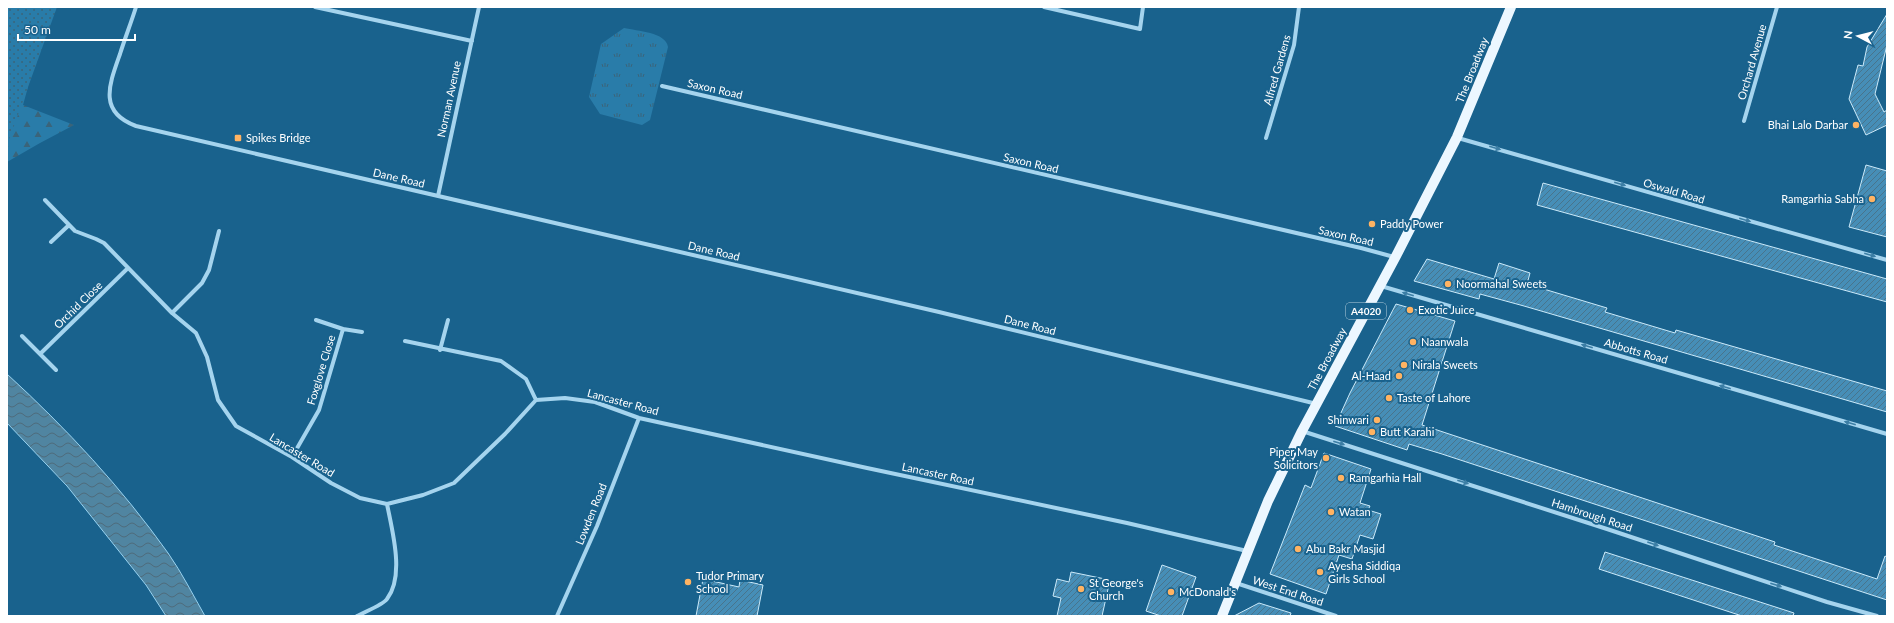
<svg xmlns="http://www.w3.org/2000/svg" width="1894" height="623" font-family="Lato,sans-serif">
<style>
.grass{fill:url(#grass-tufts)}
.forest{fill:url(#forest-firs)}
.park{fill:url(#park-dots)}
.water{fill:url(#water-waves);stroke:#97d2f0}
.building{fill:url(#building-hatch);stroke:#cbeafa}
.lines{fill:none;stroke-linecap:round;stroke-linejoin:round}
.minor{stroke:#a5d4ee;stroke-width:4}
.primary{stroke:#ecf7ff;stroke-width:10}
.oneway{fill:#3c7ea5}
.poi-dot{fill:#ffb362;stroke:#19628d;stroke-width:1.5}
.labels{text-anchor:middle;stroke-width:4;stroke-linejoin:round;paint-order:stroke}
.shield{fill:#19628d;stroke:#bad0dd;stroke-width:1}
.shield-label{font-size:10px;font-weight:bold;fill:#fff}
.street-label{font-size:11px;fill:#fff;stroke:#19628d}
.poi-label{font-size:11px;fill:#fff;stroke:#19628d;text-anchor:start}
</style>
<defs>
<pattern id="grass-tufts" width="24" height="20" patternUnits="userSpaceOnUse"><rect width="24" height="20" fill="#297ca9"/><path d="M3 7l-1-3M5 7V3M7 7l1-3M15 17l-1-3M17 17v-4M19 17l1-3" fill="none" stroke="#3a647a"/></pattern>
<pattern id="forest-firs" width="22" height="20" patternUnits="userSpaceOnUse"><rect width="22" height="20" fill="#297ca9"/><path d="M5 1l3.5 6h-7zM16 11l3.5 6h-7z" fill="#3a647a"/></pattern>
<pattern id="park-dots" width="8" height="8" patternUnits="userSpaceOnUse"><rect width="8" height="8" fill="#297ca9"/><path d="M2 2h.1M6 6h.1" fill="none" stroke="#3a647a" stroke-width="1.8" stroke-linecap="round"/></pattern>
<pattern id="water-waves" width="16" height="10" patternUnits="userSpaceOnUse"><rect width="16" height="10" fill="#5085a1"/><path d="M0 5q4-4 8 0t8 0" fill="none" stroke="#4e6b7b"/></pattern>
<pattern id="building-hatch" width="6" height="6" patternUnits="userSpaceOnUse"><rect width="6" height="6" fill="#468eb7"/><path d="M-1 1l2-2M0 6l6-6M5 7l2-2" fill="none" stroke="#48748c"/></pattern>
</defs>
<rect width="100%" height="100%" fill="#19628d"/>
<path class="grass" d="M 624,28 C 637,31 666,32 668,47 L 650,120 L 642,125 L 600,114 L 589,97 L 601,44 Z"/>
<path class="forest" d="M 46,22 L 23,105 L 74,125 L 40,143 L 7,162 L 7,89 Z"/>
<path class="park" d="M 7,7 L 57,7 L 7,145 Z"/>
<path class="water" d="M 7,374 C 67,429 121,487 168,553 C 182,573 193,595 205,616 L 166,616 L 146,585 L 67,486 L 7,423 Z"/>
<path class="building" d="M 1887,14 L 1887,45 L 1875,94 L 1884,112 L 1887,110 L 1887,125 L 1866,135 L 1849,99 L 1858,65 L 1863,66 L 1867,47 Z
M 1866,165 L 1887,171 L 1887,237 L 1849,227 Z
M 1543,183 L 1887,279 L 1887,302 L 1537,205 Z
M 1427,259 L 1494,279 L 1499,263 L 1530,273 L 1527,284 L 1607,308 L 1605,312 L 1675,333 L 1676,330 L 1887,391 L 1887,412 L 1524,306 L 1480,294 L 1479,299 L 1414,281 Z
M 1396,304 L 1455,321 L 1422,425 L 1775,542 L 1774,545 L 1877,579 L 1885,556 L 1887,557 L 1887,600 L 1442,454 L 1409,444 L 1407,450 L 1335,426 L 1350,393 Z
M 1324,453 L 1371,469 L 1360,503 L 1370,506 L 1368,510 L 1381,514 L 1373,539 L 1360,535 L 1352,559 L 1339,555 L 1326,594 L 1270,574 L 1305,485 L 1311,488 Z
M 1605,552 L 1794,613 L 1793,616 L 1742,616 L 1599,569 Z
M 1162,565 L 1196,577 L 1182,616 L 1161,616 L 1146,611 Z
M 1071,572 L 1110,580 L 1102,616 L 1057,616 L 1061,598 L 1053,596 L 1057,579 L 1069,582 Z
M 703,579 L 739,587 L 740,580 L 763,585 L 757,616 L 696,616 Z
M 1259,603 L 1291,613 L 1290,616 L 1234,616 Z"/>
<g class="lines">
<path class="minor" d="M 136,7 C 131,23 125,38 120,54 C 109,85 98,112 136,126 L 939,312 L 1317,404
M 315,7 L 472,41
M 1044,7 L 1140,29 L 1143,7
M 662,86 L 1361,248 L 1394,257
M 1744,121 L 1777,7
M 1266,138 L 1294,45 L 1299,7
M 1458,138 L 1887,260
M 438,196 L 479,7
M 45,200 L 75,231 L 96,239 L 104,243 L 172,313 L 196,333 L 207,357 L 218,400 L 236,426 L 292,457 L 331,483 L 360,498 L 387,504 L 423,495 L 454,483 L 505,434 L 536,400 L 565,398 L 595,402 L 639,418 L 867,468 L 1127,523 L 1247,551
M 51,242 L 69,225
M 1381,286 L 1887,434
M 172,313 L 202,283 L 209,270 L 219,231
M 343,329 L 362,332
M 22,336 L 56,370
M 405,341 L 501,361 L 526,379 L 536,400
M 440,350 L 448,320
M 40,354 L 128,268
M 1302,431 L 1607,529 L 1827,602 L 1877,616
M 292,457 L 319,410 L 343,329 L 316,320
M 1236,583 L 1336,616
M 357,616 C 364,612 383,605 387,599 C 405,576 392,530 387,504
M 557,616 L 597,526 L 639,418"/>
<path class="primary" d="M 1222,616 L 1268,501 L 1302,431 L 1395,258 L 1457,137 L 1511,7"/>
</g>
<defs><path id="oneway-solid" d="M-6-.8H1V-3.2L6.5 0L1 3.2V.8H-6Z"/></defs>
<g class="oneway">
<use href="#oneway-solid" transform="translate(1495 148) rotate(16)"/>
<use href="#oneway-solid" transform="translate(1620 184) rotate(16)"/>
<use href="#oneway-solid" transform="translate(1745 220) rotate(16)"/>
<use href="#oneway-solid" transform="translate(1870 255) rotate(16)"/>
<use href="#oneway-solid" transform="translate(1408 294) rotate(-164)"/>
<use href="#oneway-solid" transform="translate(1587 346) rotate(-164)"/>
<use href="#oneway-solid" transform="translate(1725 387) rotate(-164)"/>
<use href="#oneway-solid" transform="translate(1850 423) rotate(-164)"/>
<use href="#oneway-solid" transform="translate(1339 443) rotate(18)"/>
<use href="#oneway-solid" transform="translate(1463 482) rotate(18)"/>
<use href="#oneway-solid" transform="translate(1653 544) rotate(19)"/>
<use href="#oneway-solid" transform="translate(1776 585) rotate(18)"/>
</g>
<g class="poi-dot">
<circle cx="1856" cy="125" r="4"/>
<rect x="234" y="134" width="8" height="8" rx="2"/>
<circle cx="1872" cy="199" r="4"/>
<circle cx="1372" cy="224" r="4"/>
<circle cx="1448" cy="284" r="4"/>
<circle cx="1410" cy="310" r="4"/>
<circle cx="1413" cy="342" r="4"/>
<circle cx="1404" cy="365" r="4"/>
<circle cx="1399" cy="376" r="4"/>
<circle cx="1389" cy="398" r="4"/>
<circle cx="1377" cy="420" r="4"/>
<circle cx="1372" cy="432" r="4"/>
<circle cx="1326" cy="458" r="4"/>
<circle cx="1341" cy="478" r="4"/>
<circle cx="1331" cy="512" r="4"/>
<circle cx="1298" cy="549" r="4"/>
<circle cx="1320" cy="572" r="4"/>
<circle cx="688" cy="582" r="4"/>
<circle cx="1081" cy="589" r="4"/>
<circle cx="1171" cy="592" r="4"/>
</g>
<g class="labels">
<rect class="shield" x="1346" y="303" width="40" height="16" rx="3"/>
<g class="shield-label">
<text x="1366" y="315">A4020</text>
</g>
<g class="street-label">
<text transform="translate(1752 62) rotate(-74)" y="4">Orchard Avenue</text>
<text transform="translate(1277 70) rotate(-74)" y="4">Alfred Gardens</text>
<text transform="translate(1472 70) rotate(-68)" y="4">The Broadway</text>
<text transform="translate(715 89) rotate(13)" y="4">Saxon Road</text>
<text transform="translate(449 99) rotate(-78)" y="4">Norman Avenue</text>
<text transform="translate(1031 163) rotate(13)" y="4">Saxon Road</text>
<text transform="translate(399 178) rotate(13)" y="4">Dane Road</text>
<text transform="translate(1674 191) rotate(16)" y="4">Oswald Road</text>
<text transform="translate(1346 236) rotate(13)" y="4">Saxon Road</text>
<text transform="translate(714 251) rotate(13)" y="4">Dane Road</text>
<text transform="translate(78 305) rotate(-44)" y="4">Orchid Close</text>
<text transform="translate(1030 325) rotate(14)" y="4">Dane Road</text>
<text transform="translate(1636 351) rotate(16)" y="4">Abbotts Road</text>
<text transform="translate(1327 359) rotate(-62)" y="4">The Broadway</text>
<text transform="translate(321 370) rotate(-73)" y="4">Foxglove Close</text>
<text transform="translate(623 402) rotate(15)" y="4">Lancaster Road</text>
<text transform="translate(302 455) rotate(31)" y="4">Lancaster Road</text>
<text transform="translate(938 474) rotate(12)" y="4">Lancaster Road</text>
<text transform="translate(591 514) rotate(-68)" y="4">Lowden Road</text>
<text transform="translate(1592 515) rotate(18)" y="4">Hambrough Road</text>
<text transform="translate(1288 591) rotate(18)" y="4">West End Road</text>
</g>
<g class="poi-label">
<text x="1848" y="129" text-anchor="end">Bhai Lalo Darbar</text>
<text x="246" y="142">Spikes Bridge</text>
<text x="1864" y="203" text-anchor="end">Ramgarhia Sabha</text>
<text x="1380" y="228">Paddy Power</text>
<text x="1456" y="288">Noormahal Sweets</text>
<text x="1418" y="314">Exotic Juice</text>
<text x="1421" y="346">Naanwala</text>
<text x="1412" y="369">Nirala Sweets</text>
<text x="1391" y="380" text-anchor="end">Al-Haad</text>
<text x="1397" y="402">Taste of Lahore</text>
<text x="1369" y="424" text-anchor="end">Shinwari</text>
<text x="1380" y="436">Butt Karahi</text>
<text x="1318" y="456" text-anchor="end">Piper May<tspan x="1318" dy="13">Solicitors</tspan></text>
<text x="1349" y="482">Ramgarhia Hall</text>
<text x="1339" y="516">Watan</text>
<text x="1306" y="553">Abu Bakr Masjid</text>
<text x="1328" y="570">Ayesha Siddiqa<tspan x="1328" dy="13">Girls School</tspan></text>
<text x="696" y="580">Tudor Primary<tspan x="696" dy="13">School</tspan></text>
<text x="1089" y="587">St George's<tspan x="1089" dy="13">Church</tspan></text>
<text x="1179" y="596">McDonald's</text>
</g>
</g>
<rect width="1894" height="623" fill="none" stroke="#ffffff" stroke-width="16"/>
<g transform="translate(1858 36) rotate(277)" stroke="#19628d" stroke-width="3" paint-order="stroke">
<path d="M0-3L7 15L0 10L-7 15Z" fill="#ffffff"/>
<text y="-6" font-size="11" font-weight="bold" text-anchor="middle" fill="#ffffff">N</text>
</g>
<path d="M18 34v6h117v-6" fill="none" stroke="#ffffff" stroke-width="2"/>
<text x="24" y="34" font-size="12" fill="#ffffff" stroke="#19628d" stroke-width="3" paint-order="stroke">50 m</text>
</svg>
